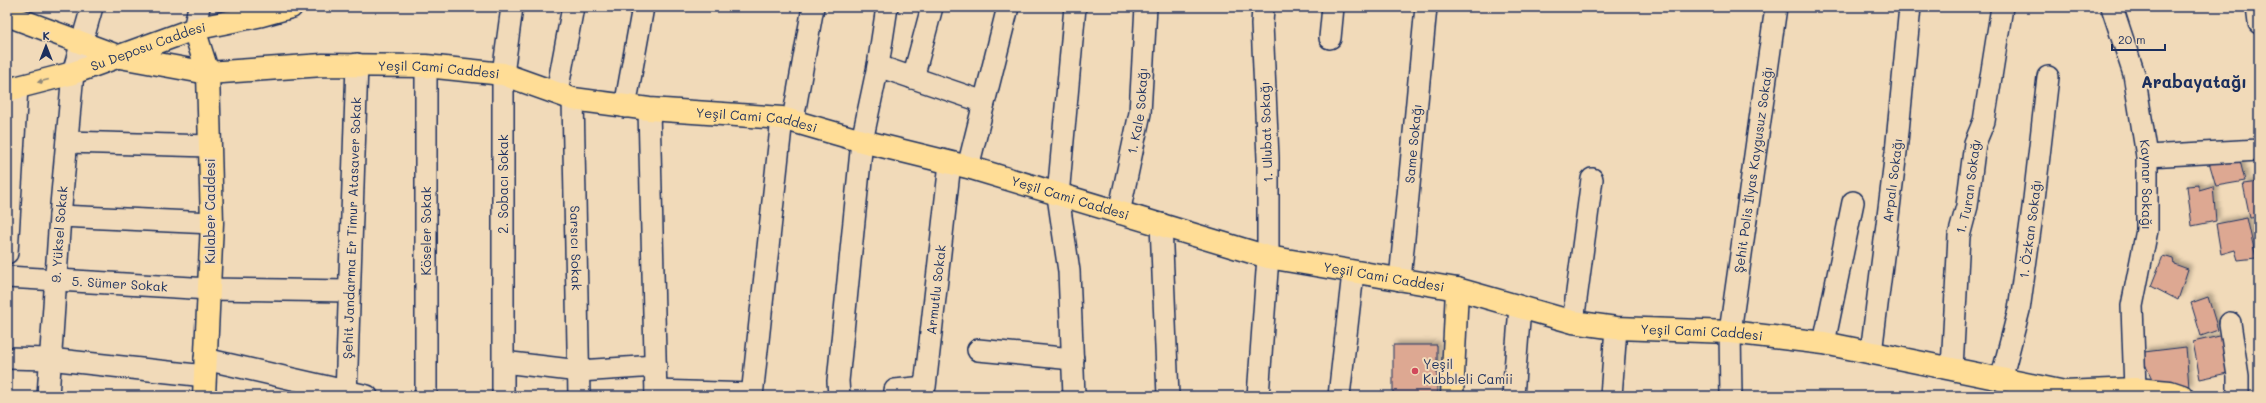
<svg xmlns="http://www.w3.org/2000/svg" width="2266" height="403" font-family="Mali,sans-serif">
<style>
.building{fill:#dda892;stroke:#1b2f5e;filter:url(#shadow)}
.lines{fill:none;stroke-linecap:round;stroke-linejoin:round}
.minor-casing{stroke:#1b2f5e;stroke-width:24}
.major-casing{stroke:#1b2f5e;stroke-width:25}
.minor{stroke:#f1dab9;stroke-width:21}
.major{stroke:#ffdd96;stroke-width:22}
.oneway{fill:#8d867a}
.poi-dot{fill:#d1495b;stroke:#f1dab9;stroke-width:1.5}
.labels{text-anchor:middle;stroke-width:4;stroke-linejoin:round;paint-order:stroke}
.street-label{font-size:13px;fill:#1b2f5e;stroke:#f1dab9}
.poi-label{font-size:13px;fill:#1b2f5e;stroke:#f1dab9;text-anchor:start}
.district-label{font-size:17px;font-weight:bold;fill:#1b2f5e;stroke:#f1dab9}
</style>
<defs>
<filter id="shadow"><feDropShadow dx="3.5" dy="-3.5" stdDeviation="2" flood-color="#0004"/></filter>
</defs>
<rect width="100%" height="100%" fill="#f1dab9"/>
<filter id="ink" filterUnits="userSpaceOnUse"><feTurbulence type="fractalNoise" baseFrequency=".025" numOctaves="2"/><feDisplacementMap in="SourceGraphic" scale="8" xChannelSelector="R" yChannelSelector="G"/><feConvolveMatrix kernelMatrix="1 2 1 2 8 2 1 2 1" color-interpolation-filters="sRGB"/></filter>
<g filter="url(#ink)">
<path class="building" d="M 2239,157 L 2245,181 L 2216,186 L 2209,162 Z
M 2259,182 L 2259,217 L 2250,218 L 2243,184 Z
M 2199,185 L 2199,190 L 2213,186 L 2216,221 L 2192,226 L 2187,186 Z
M 2247,218 L 2256,258 L 2238,260 L 2235,250 L 2221,254 L 2216,224 Z
M 2163,256 L 2173,259 L 2174,264 L 2188,269 L 2178,300 L 2151,286 Z
M 2208,297 L 2218,330 L 2201,336 L 2191,303 Z
M 2224,335 L 2232,372 L 2200,379 L 2193,342 Z
M 1393,345 L 1437,345 L 1437,396 L 1393,396 Z
M 2186,347 L 2189,388 L 2164,382 L 2164,380 L 2152,379 L 2145,364 L 2144,352 Z"/>
<g class="lines">
<g class="minor-casing">
<g id="minor">
<path id="s1" d="M 2112,7 L 2134,74 L 2147,156 L 2147,230 L 2132,306 L 2135,389"/>
<path d="M 2257,7 L 2259,23"/>
<path d="M 194,29 L 199,7"/>
<path d="M 1330,38 L 1333,7"/>
<path d="M 878,66 L 984,102"/>
<path d="M 913,78 L 932,7"/>
<path d="M 557,92 L 573,7"/>
<path id="s2" d="M 573,99 L 579,396"/>
<path d="M 625,107 L 643,7"/>
<path d="M 649,109 L 656,396"/>
<path d="M 793,120 L 813,7"/>
<path d="M 67,142 L 209,146"/>
<path d="M 2147,156 L 2259,150"/>
<path d="M 968,167 L 1008,7"/>
<path id="s3" d="M 1119,213 L 1140,113 L 1146,7"/>
<path d="M 60,216 L 212,223"/>
<path d="M 1161,224 L 1168,396"/>
<path d="M 7,253 L 17,87"/>
<path id="s4" d="M 7,277 L 209,289 L 349,291"/>
<path id="s5" d="M 1400,280 L 1426,7"/>
<path d="M 1573,322 L 1592,179"/>
<path d="M 2230,323 L 2238,376 L 2238,396"/>
<path d="M 1824,343 L 1853,202"/>
<path d="M 978,350 L 1073,359"/>
<path id="s6" d="M 1871,353 L 1896,152 L 1910,7"/>
<path d="M 7,358 L 49,359 L 205,376"/>
<path d="M 205,359 L 367,396"/>
<path d="M 503,362 L 579,371 L 656,366"/>
<path id="s7" d="M 1952,368 L 1959,236 L 1967,206 L 1975,143 L 1984,121 L 2002,7"/>
<path id="s8" d="M 2001,380 L 2019,310 L 2033,208 L 2048,77"/>
<path d="M 656,391 L 752,394"/>
<path id="s9" d="M 48,396 L 60,216 L 73,73 L 92,7"/>
<path id="s10" d="M 346,396 L 357,64"/>
<path d="M 426,396 L 426,66"/>
<path d="M 503,396 L 503,74 L 512,7"/>
<path d="M 752,396 L 782,118"/>
<path d="M 839,396 L 838,381 L 862,141 L 878,66 L 887,7"/>
<path id="s11" d="M 895,396 L 895,390 L 925,387 L 950,163"/>
<path d="M 1074,396 L 1069,271 L 1058,196 L 1075,7"/>
<path d="M 1258,396 L 1268,257 L 1268,158 L 1262,24 L 1263,7"/>
<path d="M 1339,396 L 1353,273"/>
<path d="M 1513,396 L 1520,307"/>
<path d="M 1611,396 L 1616,328"/>
<path id="s12" d="M 1731,396 L 1730,332 L 1776,7"/>
</g>
</g>
<g class="major-casing">
<g id="major">
<path id="s13" d="M 7,15 L 120,57 L 208,73 L 323,65 L 426,66 L 503,74 L 573,99 L 649,109 L 782,118 L 862,141 L 968,167 L 1268,257 L 1457,289 L 1573,322 L 1616,328 L 1730,332 L 1824,343 L 2065,392 L 2135,389 L 2170,392 L 2182,396"/>
<path d="M 194,29 L 208,73 L 212,223 L 204,396"/>
<path id="s14" d="M 7,90 L 73,73 L 194,29 L 262,15 L 291,7"/>
<path d="M 1452,396 L 1457,289"/>
</g>
</g>
<use href="#minor" class="minor"/>
<use href="#major" class="major"/>
</g>
<defs><path id="oneway-solid" d="M-6-.8H1V-3.2L6.5 0L1 3.2V.8H-6Z"/></defs>
<use class="oneway" href="#oneway-solid" transform="translate(43 81) rotate(166)"/>
</g>
<circle class="poi-dot" cx="1415" cy="371" r="4"/>
<g class="labels">
<g class="street-label">
<text dy="5" stroke="none"><textPath href="#s14" startOffset="148">Su Deposu Caddesi</textPath></text>
<text dy="5" stroke="none"><textPath href="#s13" startOffset="441">Yeşil Cami Caddesi</textPath></text>
<text dy="5" stroke="none"><textPath href="#s3" startOffset="104">1. Kale Sokağı</textPath></text>
<text dy="5" stroke="none"><textPath href="#s13" startOffset="765">Yeşil Cami Caddesi</textPath></text>
<text transform="translate(1266 132) rotate(-92)" y="5">1. Ulubat Sokağı</text>
<text dy="5" stroke="none"><textPath href="#s5" startOffset="137">Same Sokağı</textPath></text>
<text dy="5" stroke="none"><textPath href="#s12" startOffset="228">Şehit Polis İlyas Kaygusuz Sokağı</textPath></text>
<text dy="5" stroke="none"><textPath href="#s6" startOffset="174">Arpalı Sokağı</textPath></text>
<text transform="translate(503 184) rotate(-90)" y="5">2. Sobacı Sokak</text>
<text dy="5" stroke="none"><textPath href="#s1" startOffset="182">Kaynar Sokağı</textPath></text>
<text dy="5" stroke="none"><textPath href="#s7" startOffset="183">1. Turan Sokağı</textPath></text>
<text dy="5" stroke="none"><textPath href="#s13" startOffset="1089">Yeşil Cami Caddesi</textPath></text>
<text transform="translate(210 211) rotate(-90)" y="5">Kulaber Caddesi</text>
<text dy="5" stroke="none"><textPath href="#s10" startOffset="168">Şehit Jandarma Er Timur Atasaver Sokak</textPath></text>
<text dy="5" stroke="none"><textPath href="#s8" startOffset="154">1. Özkan Sokağı</textPath></text>
<text transform="translate(426 231) rotate(-90)" y="5">Köseler Sokak</text>
<text dy="5" stroke="none"><textPath href="#s9" startOffset="162">9. Yüksel Sokak</textPath></text>
<text dy="5" stroke="none"><textPath href="#s2" startOffset="149">Sarsıcı Sokak</textPath></text>
<text dy="5" stroke="none"><textPath href="#s13" startOffset="1413">Yeşil Cami Caddesi</textPath></text>
<text dy="5" stroke="none"><textPath href="#s4" startOffset="113">5. Sümer Sokak</textPath></text>
<text dy="5" stroke="none"><textPath href="#s11" startOffset="134">Armutlu Sokak</textPath></text>
<text dy="5" stroke="none"><textPath href="#s13" startOffset="1737">Yeşil Cami Caddesi</textPath></text>
</g>
<g class="poi-label">
<text x="1423" y="369">Yeşil<tspan x="1423" dy="15">Kubbleli Camii</tspan></text>
</g>
<g class="district-label">
<text x="2194" y="88">Arabayatağı</text>
</g>
</g>
<rect width="2266" height="403" fill="none" stroke="#f1dab9" stroke-width="24"/>
<rect x="12" y="12" width="2242" height="379" fill="none" stroke="#1b2f5e" stroke-width="1.5" filter="url(#ink)"/>
<g transform="translate(46 46)" stroke="#f1dab9" stroke-width="3" paint-order="stroke">
<path d="M0-3L7 15L0 10L-7 15Z" fill="#1b2f5e"/>
<text y="-6" font-size="11" font-weight="bold" text-anchor="middle" fill="#1b2f5e">K</text>
</g>
<path d="M2112 44v6h53v-6" fill="none" stroke="#1b2f5e" stroke-width="2"/>
<text x="2118" y="44" font-size="12" fill="#1b2f5e" stroke="#f1dab9" stroke-width="3" paint-order="stroke">20 m</text>
</svg>
